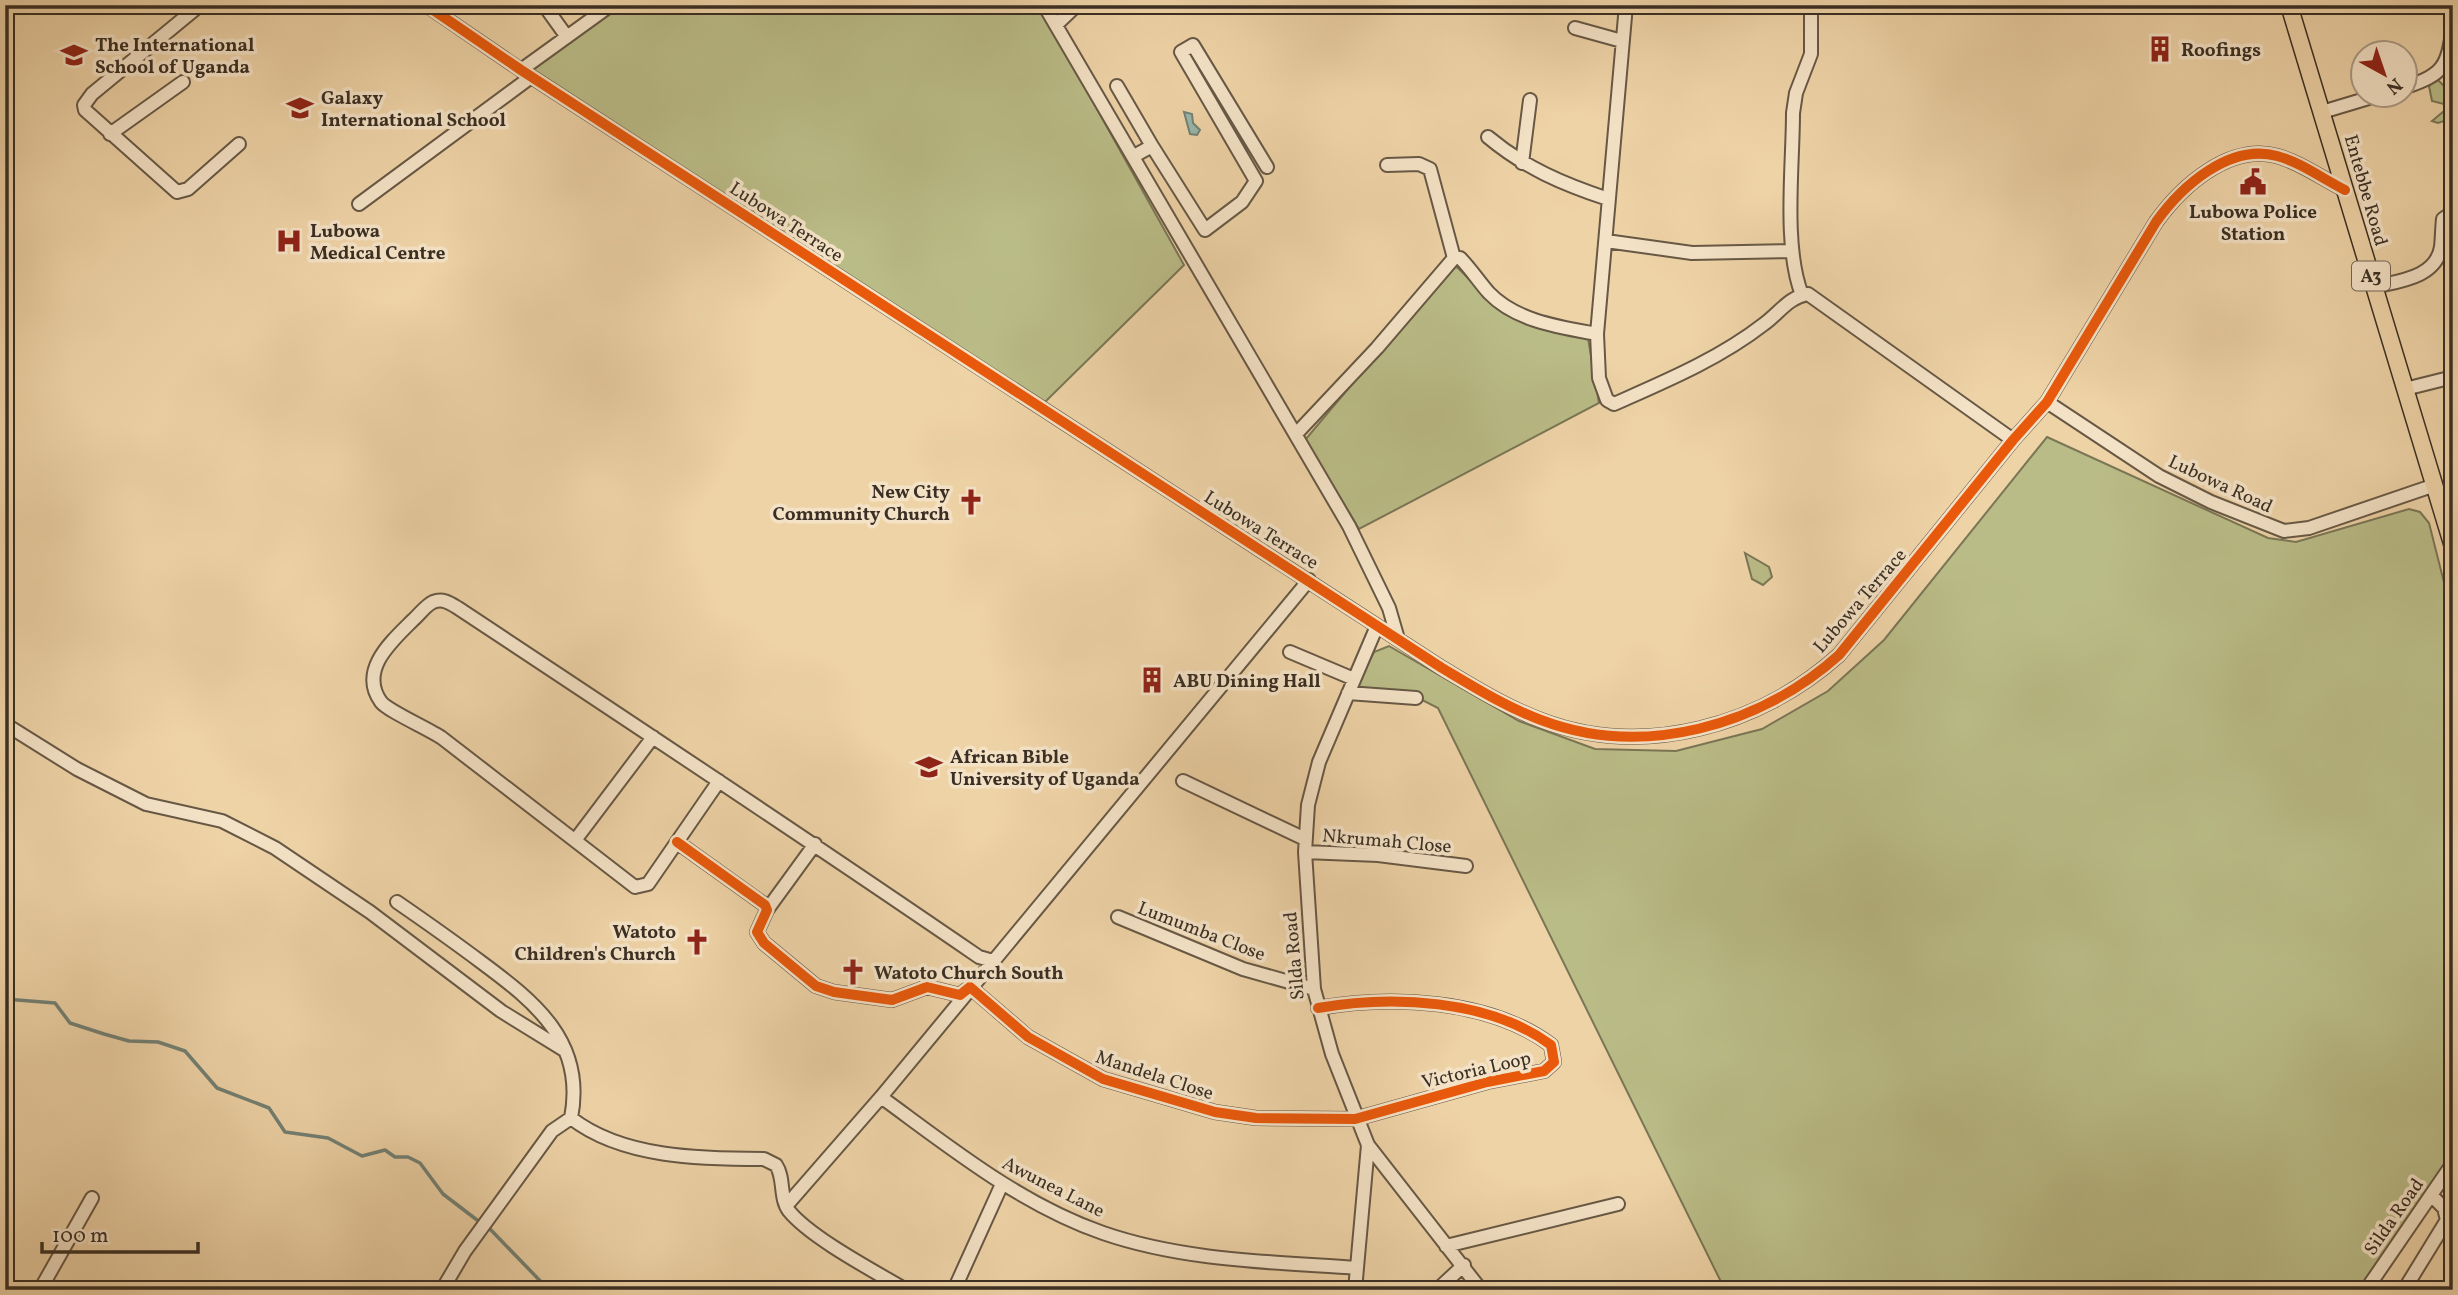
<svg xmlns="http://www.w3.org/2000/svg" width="2458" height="1295" font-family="Vollkorn,serif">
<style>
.green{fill:#babc87;stroke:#7a7656;stroke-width:2}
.water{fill:#99b7ab;stroke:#738175;stroke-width:2}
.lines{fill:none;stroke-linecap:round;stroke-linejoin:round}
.stream{stroke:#738175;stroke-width:3.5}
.minor-casing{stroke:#675845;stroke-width:16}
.major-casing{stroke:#3a2f24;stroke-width:19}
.minor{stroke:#f4e2c6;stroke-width:12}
.major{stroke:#eed3a7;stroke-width:16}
.cycleway-casing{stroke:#f4e2c6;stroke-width:15}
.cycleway{stroke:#e8590c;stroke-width:10}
.labels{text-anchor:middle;stroke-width:7;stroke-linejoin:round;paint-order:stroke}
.shield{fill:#f4e2c6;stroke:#726555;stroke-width:2}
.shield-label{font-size:18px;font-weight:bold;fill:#3a2f24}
.poi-label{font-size:19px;font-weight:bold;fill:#3a2f24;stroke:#f4e2c6;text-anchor:start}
.street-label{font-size:19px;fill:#3a2f24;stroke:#f4e2c6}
</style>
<rect width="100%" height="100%" fill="#eed3a7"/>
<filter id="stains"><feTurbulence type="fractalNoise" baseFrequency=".00286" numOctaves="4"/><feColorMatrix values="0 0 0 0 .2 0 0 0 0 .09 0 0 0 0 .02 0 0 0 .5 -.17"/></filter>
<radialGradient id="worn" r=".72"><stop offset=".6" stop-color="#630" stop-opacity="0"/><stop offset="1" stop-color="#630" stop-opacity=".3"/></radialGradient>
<path class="green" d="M 617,5 L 1039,5 L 1184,265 L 1044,403 L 529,67 Z
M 2437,79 L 2445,87 L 2453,88 L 2453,118 L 2438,123 L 2432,121 L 2444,111 L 2444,104 L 2432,101 L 2429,86 Z
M 1453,264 C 1468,276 1478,290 1491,304 C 1510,322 1562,335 1588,338 L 1599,403 L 1359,529 L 1305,440 Z
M 2047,437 L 2268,538 L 2296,542 L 2409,509 L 2420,512 L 2429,523 L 2453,618 L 2453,1152 L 2361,1290 L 1725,1290 L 1438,708 L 1424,701 L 1418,693 L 1356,690 L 1356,686 L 1374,652 L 1389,646 L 1519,721 L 1595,749 L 1676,751 L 1762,729 L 1828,691 L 1884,640 Z
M 1745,553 L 1769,567 L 1772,577 L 1763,585 L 1752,579 Z"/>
<path class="water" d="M 1184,112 L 1192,114 L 1193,123 L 1200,130 L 1197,135 L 1190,134 Z"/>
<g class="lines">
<path class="stream" d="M 5,999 L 55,1003 L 70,1023 L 104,1034 L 129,1041 L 158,1042 L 185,1051 L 217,1088 L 269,1108 L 285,1132 L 328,1138 L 362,1156 L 385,1150 L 395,1157 L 408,1157 L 420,1163 L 443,1194 L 477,1220
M 490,1229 L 549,1290"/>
<g class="minor-casing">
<path id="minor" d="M 200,5 L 92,94 L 84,105 L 85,110 L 177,192 L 188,189 L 239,144
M 426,5 L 521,70 L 1442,668 C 1474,687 1506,707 1541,720 C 1643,759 1760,726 1839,655 L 2013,440 L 2047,402 L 2156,222 C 2181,187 2229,143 2277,156 C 2300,162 2323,179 2345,190
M 544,5 L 567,37
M 1044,5 L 1349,526 L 1389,608 L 1398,639
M 1626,5 L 1597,334 L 1599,378 L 1607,400 L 1614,404 C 1666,381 1719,359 1764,324 C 1779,313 1789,297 1808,294 L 2013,440
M 1056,25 L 1077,5
M 1575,28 L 1622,41
M 521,70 L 611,5
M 1117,86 L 1152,146 L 1134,156
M 2406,87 C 2444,74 2447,67 2453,27
M 2322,112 L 2382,94
M 110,134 L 183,82
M 1488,137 C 1525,168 1563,184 1608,199
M 1152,146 L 1205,230 L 1242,202 L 1256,181 L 1181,52 L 1193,45 L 1267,167
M 1522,163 L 1530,100
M 1387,165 L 1419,164 L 1430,169 L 1454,258
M 359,204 L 531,77
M 1606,241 L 1692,253 L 1792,251
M 2374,287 C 2398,281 2436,278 2441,247 C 2442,238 2442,228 2443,219 L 2453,212
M 1802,295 C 1783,246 1793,166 1793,113 L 1796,93 L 1811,54 L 1811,5
M 2405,389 L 2453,377
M 2047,402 L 2159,476 L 2211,502 L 2284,531 L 2309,528 L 2435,485
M 1296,434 L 1377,348 L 1454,258 L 1460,258 C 1471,269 1479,282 1489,293 C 1516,321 1559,327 1597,334
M 1377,626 L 1319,762 L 1308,805 L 1305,852 L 1314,989 L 1332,1054 L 1368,1145 L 1481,1290
M 1290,652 L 1354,679
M 1348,693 L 1416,698
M 5,724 L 77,769 L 146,804 L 222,821 L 275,848 L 370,912 L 501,1011 L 564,1050
M 719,781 L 648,884 L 635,887 L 442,738 C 429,729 388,711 381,702 C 358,670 392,641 413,620 C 419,615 426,605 433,602 C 443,598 450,603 458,608 C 632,723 807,839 979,957 L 993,961
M 1183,781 L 1305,839
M 576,839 L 653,737
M 677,842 L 765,905 L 767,910 L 757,932 L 764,943 L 816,986 L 834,992 L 892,1000 L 927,987 L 960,995 L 970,987 L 1028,1037 L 1103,1079 L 1215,1112 L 1256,1118 L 1355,1119 L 1487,1082 L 1544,1071 L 1554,1062 L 1551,1045 C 1489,999 1391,995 1318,1008
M 1305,852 L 1378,855 L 1466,866
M 397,902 C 426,922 453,941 481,962 C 535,1002 586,1042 571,1118
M 767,910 L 815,844
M 1118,917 L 1243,969 L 1314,989
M 881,1097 C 951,1148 1020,1204 1103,1233 C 1184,1261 1273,1262 1357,1268
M 786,1206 L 881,1097 L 1309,580
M 1446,1246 L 1618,1204
M 40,1290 L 92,1198
M 442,1290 L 465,1251 L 552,1131 L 571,1118 C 622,1158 701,1159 764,1159 L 776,1165 C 785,1178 779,1198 789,1211 C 811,1238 874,1271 906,1290
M 954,1290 L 1002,1184
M 1355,1290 L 1368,1145
M 1437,1290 L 1464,1265
M 2366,1290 L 2453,1163
M 2404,1290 L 2447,1220 L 2444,1208 L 2431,1195"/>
</g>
<g class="major-casing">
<path id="major" d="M 2289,5 L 2453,547"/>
</g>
<use href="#minor" class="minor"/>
<use href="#major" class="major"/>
<g class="cycleway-casing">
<path id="cycleway" d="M 426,5 L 521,70 L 1442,668 C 1474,687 1506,707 1541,720 C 1643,759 1760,726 1839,655 L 2013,440 L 2047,402 L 2156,222 C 2181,187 2229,143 2277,156 C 2300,162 2323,179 2345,190
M 677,842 L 765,905 L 767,910 L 757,932 L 764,943 L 816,986 L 834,992 L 892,1000 L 927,987 L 960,995 L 970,987 L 1028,1037 L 1103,1079 L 1215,1112 L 1256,1118 L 1355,1119 L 1487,1082 L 1544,1071 L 1554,1062 L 1551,1045 C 1489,999 1391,995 1318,1008"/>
</g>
<use href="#cycleway" class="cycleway"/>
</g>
<defs>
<g id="building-bare" transform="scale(2.1)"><path d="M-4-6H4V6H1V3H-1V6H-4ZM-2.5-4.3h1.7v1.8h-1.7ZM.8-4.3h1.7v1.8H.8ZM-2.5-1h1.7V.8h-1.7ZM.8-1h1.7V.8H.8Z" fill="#8f2418" stroke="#f4e2c6" stroke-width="2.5" paint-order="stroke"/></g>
<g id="school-bare" transform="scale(2.1)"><path d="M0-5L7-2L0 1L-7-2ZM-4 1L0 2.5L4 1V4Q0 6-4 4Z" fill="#8f2418" stroke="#f4e2c6" stroke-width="2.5" paint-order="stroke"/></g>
<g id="civic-bare" transform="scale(2.1)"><path d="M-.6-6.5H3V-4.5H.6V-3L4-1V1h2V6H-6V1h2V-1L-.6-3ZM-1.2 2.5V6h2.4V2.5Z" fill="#8f2418" stroke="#f4e2c6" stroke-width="2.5" paint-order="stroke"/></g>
<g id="hospital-bare" transform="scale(2.1)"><path d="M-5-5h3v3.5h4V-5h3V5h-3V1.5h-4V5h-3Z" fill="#8f2418" stroke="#f4e2c6" stroke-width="2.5" paint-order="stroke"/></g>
<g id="church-bare" transform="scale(2.1)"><path d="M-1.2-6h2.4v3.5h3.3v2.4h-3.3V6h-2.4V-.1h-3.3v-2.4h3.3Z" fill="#8f2418" stroke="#f4e2c6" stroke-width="2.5" paint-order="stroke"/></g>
<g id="university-bare" transform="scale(2.1)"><path d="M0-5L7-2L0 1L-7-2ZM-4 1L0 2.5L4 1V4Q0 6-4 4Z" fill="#8f2418" stroke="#f4e2c6" stroke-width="2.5" paint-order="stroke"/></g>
</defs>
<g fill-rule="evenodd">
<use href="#building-bare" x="2160" y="49"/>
<use href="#school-bare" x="74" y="55"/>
<use href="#school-bare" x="300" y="108"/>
<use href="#civic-bare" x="2253" y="182"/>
<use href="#hospital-bare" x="289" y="241"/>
<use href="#church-bare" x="971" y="502"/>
<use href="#building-bare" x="1152" y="680"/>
<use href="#university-bare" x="929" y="767"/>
<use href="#church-bare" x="697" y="942"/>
<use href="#church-bare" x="853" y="972"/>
</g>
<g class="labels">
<rect class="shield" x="2352" y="261.5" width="38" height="29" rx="5"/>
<g class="shield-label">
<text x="2371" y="282">A3</text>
</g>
<g class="poi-label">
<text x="95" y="51">The International<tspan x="95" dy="22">School of Uganda</tspan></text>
<text x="2181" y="56">Roofings</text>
<text x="321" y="104">Galaxy<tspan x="321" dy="22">International School</tspan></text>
<text x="2253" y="218" text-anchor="middle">Lubowa Police<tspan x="2253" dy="22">Station</tspan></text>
<text x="310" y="237">Lubowa<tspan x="310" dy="22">Medical Centre</tspan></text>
<text x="950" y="498" text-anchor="end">New City<tspan x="950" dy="22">Community Church</tspan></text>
<text x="1173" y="687">ABU Dining Hall</text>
<text x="950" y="763">African Bible<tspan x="950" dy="22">University of Uganda</tspan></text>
<text x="676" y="938" text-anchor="end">Watoto<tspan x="676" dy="22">Children's Church</tspan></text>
<text x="874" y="979">Watoto Church South</text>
</g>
<g class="street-label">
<text transform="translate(2367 190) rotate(74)" y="7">Entebbe Road</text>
<text transform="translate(787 221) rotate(33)" y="7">Lubowa Terrace</text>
<text transform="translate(2221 483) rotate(25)" y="7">Lubowa Road</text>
<text transform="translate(1262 529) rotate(32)" y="7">Lubowa Terrace</text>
<text transform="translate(1859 600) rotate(-49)" y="7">Lubowa Terrace</text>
<text transform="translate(1387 840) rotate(5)" y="7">Nkrumah Close</text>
<text transform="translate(1202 930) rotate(21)" y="7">Lumumba Close</text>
<text transform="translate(1293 956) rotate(-95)" y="7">Silda Road</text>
<text transform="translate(1476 1069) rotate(-13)" y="7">Victoria Loop</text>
<text transform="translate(1155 1074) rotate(18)" y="7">Mandela Close</text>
<text transform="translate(1054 1186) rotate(27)" y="7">Awunea Lane</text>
<text transform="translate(2393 1216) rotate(-55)" y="7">Silda Road</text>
</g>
</g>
<rect width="2458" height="1295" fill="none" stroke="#eed3a7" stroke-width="28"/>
<rect x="7" y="7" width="2444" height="1281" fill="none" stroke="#3a2f24" stroke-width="3.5"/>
<rect x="14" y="14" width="2430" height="1267" fill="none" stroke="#3a2f24" stroke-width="2"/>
<g transform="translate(2384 74) rotate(140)"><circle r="33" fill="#f4e2c6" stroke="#aa9a85" stroke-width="2"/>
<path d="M0-5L12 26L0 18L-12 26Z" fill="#8f2418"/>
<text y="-10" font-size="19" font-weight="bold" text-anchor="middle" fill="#3a2f24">N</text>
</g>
<path d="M42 1242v10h156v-10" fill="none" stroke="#3a2f24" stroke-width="3.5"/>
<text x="52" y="1242" font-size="21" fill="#3a2f24" stroke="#f4e2c6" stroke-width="5" paint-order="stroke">100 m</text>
<rect width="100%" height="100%" filter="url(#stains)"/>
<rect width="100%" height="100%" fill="url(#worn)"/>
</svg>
